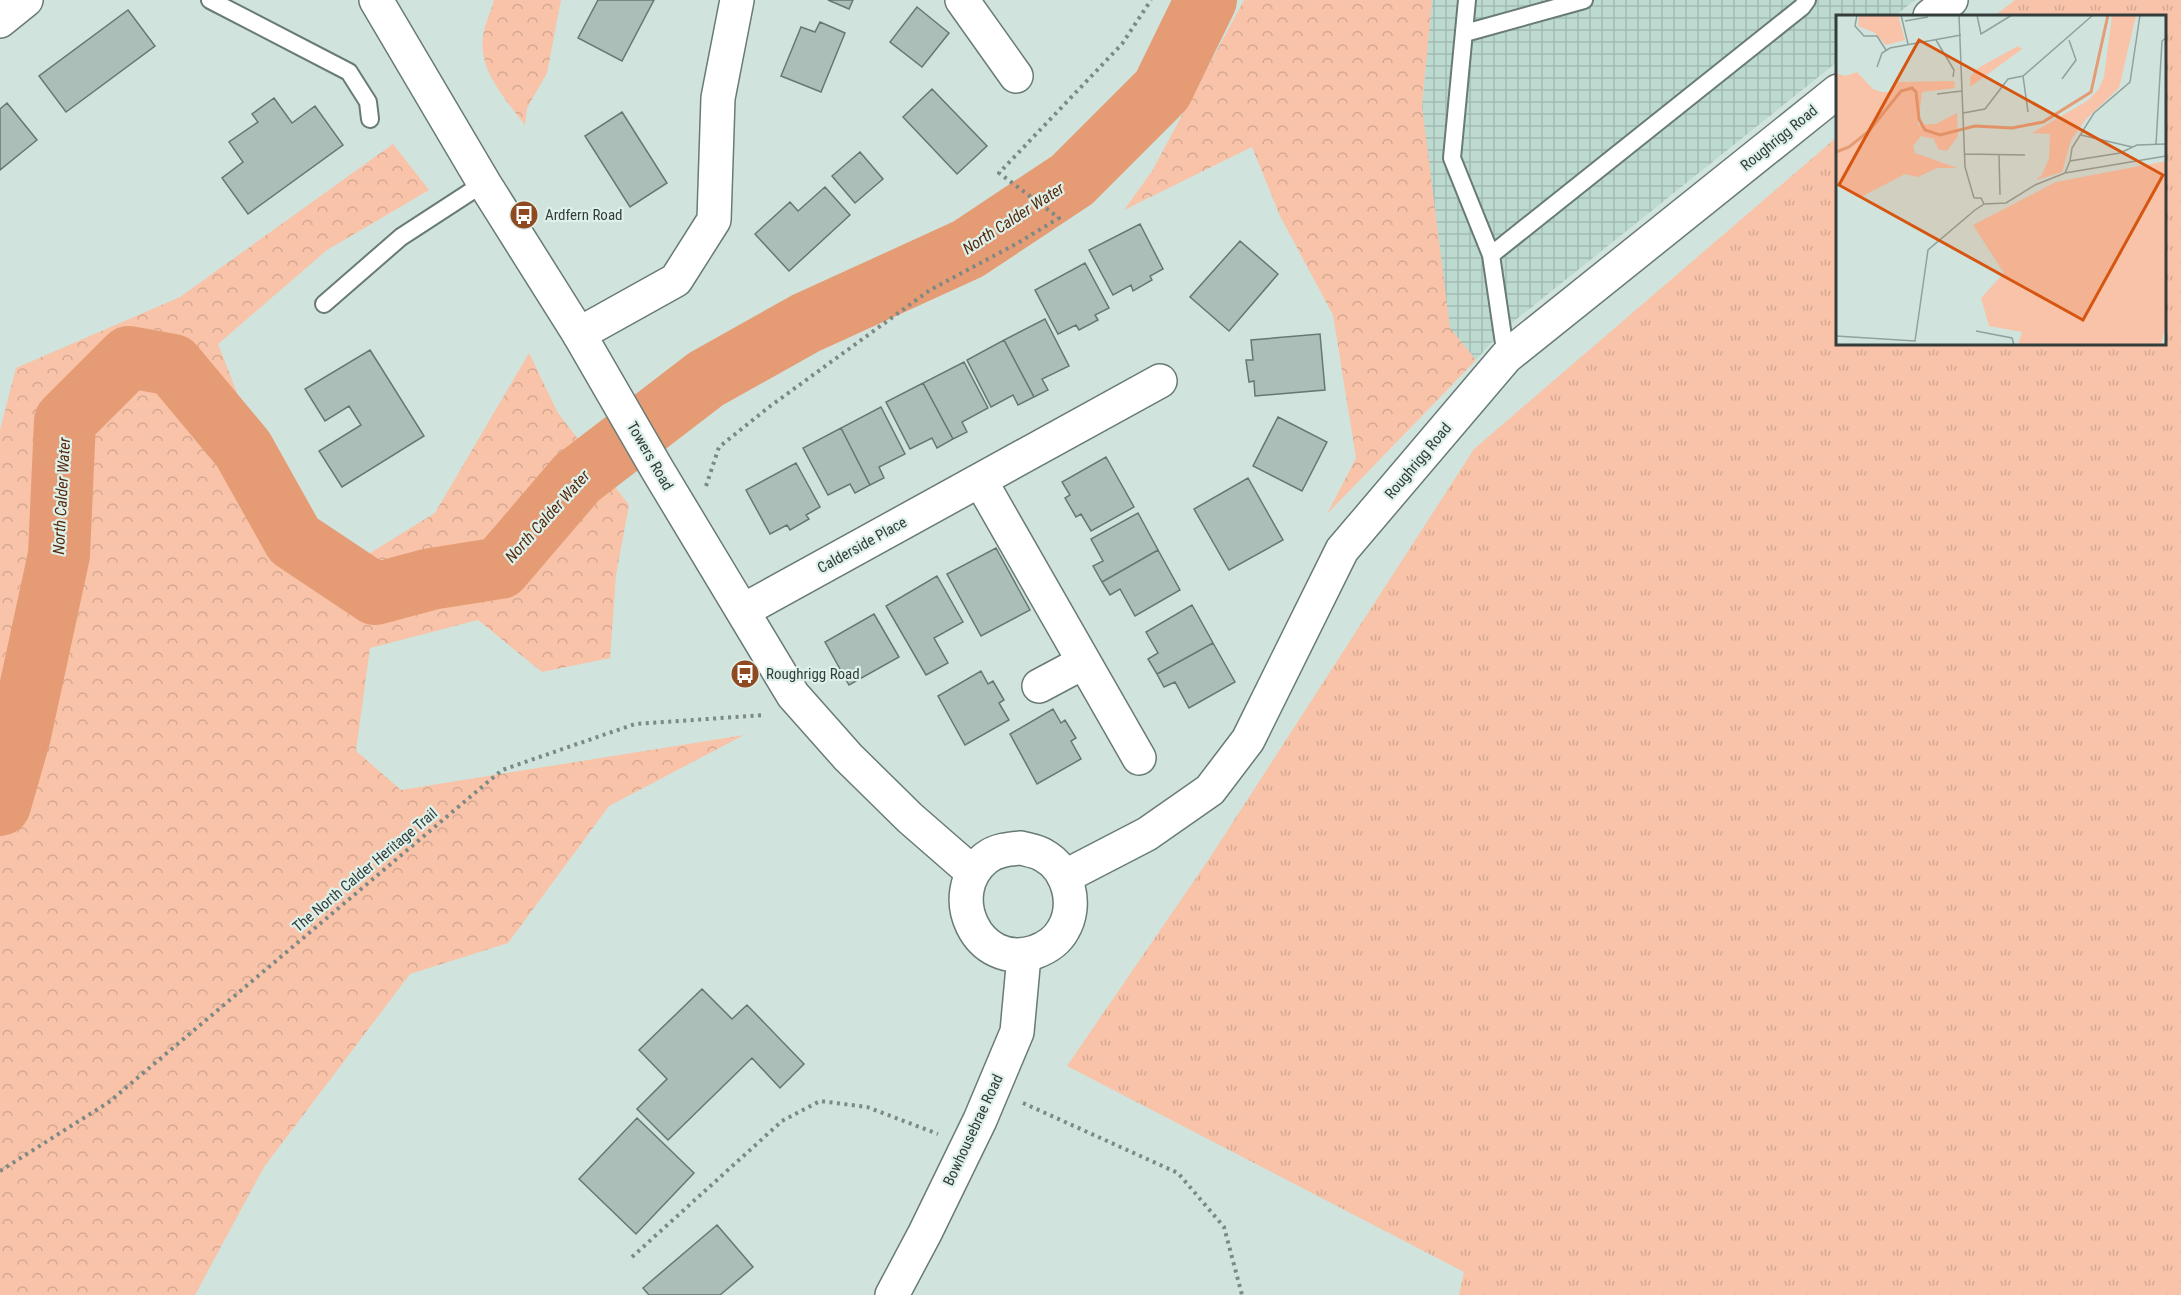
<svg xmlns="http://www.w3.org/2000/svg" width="2181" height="1295" font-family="'Roboto Condensed',sans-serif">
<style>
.industrial{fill:url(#industrial-grid)}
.grass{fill:url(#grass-tufts)}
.forest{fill:url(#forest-crowns)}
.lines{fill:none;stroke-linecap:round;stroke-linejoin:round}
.river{stroke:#e59c75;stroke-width:62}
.building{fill:#abbfb8;stroke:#667872;stroke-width:1.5}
.service-casing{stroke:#687b75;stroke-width:20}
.minor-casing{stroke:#687b75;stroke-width:36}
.tertiary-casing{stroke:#687b75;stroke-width:36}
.path{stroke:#7c8985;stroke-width:4;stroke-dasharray:3 4.5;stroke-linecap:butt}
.service{stroke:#fff;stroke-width:16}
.minor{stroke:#fff;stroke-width:33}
.tertiary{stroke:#fff;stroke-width:33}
.labels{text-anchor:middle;stroke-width:4.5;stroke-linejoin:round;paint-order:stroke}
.street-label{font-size:15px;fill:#353d3a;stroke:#ddf1ea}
.poi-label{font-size:15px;fill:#353d3a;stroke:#ddf1ea;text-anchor:start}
.water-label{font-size:16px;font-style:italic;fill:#582a0d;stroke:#ddf1ea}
.inset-river{fill:none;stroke:#e59c75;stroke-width:3}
.inset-road{fill:none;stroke:#92a19c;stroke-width:1.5}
.view{fill:#d65611;fill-opacity:0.15;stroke:#d65611;stroke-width:3}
.inset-edge{fill:none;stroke:#353d3a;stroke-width:3}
</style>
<defs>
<pattern id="industrial-grid" width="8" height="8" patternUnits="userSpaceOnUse" patternTransform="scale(1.5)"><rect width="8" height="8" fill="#bddad1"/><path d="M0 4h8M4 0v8" fill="none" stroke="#a3bcb4"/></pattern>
<pattern id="grass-tufts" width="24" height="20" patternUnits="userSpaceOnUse" patternTransform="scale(1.5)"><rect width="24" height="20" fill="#f8c3a8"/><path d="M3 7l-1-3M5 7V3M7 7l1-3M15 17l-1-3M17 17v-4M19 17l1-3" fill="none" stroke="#d5a891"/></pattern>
<pattern id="forest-crowns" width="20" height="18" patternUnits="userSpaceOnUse" patternTransform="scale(1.5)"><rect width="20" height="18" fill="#f8c3a8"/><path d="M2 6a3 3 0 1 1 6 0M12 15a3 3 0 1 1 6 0" fill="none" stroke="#d5a891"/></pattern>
</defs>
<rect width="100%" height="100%" fill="#d0e4dd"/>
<path class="industrial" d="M 1432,0 L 1915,0 L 1895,16 L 1838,16 L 1837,62 L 1503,330 L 1476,360 L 1450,329 L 1427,189 L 1422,106 Z"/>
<path class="grass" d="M 2015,0 L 2181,0 L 2181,1295 L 1459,1295 L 1464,1272 L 1067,1066 L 1211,856 L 1474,449 L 1837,137 L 1838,344 L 2164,344 L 2164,16 L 1994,16 Z"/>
<path class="forest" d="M 494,0 L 561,0 L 547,73 L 527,108 L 525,125 C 506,100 478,70 483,37 C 484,25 491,12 494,0 Z
M 1244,0 L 1432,0 L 1422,106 L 1450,328 L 1476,360 L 1327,514 L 1356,458 L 1333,315 L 1280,216 L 1252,147 L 1124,210 L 1152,171 Z
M 393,144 L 429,190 L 327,250 L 218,344 L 313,588 L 435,513 L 529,353 L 558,413 L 629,505 L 616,575 L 610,658 L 542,672 L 478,620 L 370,648 L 356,751 L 401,790 L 744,735 L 609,806 L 508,943 L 410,974 L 264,1167 L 195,1295 L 0,1295 L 0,430 L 16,368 L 180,297 Z"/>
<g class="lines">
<path class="river" d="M 0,805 L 20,735 L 59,555 L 65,421 L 129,357 L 173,365 L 243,449 L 294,540 L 375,594 L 431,579 L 500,568 L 577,478 L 706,379 L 806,323 L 968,249 L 1072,180 L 1162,90 L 1206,0"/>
</g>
<path class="building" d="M 598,0 L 654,0 L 622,61 L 578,38 Z
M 828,0 L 853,0 L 849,9 Z
M 917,7 L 949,33 L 922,67 L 890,42 Z
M 128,10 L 155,46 L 66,112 L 39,76 Z
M 820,22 L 845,33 L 821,92 L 781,76 L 801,27 L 815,32 Z
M 932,89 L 987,146 L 957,174 L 903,117 Z
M 274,98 L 292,123 L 315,106 L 343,145 L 248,214 L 222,178 L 243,162 L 229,142 L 258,122 L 252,114 Z
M 7,103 L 37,140 L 0,170 L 0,109 Z
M 622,112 L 667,183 L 630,207 L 585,136 Z
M 860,152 L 883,179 L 855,203 L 832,176 Z
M 825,187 L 850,215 L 789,271 L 755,234 L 790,202 L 798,211 Z
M 1140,224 L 1163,269 L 1150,276 L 1152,280 L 1133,291 L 1131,285 L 1113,295 L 1089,250 Z
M 1240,241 L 1278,274 L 1229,331 L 1190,297 Z
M 1085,263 L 1109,308 L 1095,315 L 1098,320 L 1079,330 L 1076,325 L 1058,334 L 1035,290 Z
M 1045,319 L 1069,366 L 1042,379 L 1048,390 L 1034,397 L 1004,340 Z
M 1320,334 L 1325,390 L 1255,396 L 1254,381 L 1249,382 L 1246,360 L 1253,360 L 1251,340 Z
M 1004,340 L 1034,397 L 1018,405 L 1013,395 L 991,407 L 967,360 Z
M 370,350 L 424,436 L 342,487 L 319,451 L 361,425 L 349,406 L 325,421 L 305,389 Z
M 964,362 L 988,408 L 962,422 L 967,432 L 953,439 L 923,383 Z
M 923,383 L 953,439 L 937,448 L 932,438 L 910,449 L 886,402 Z
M 881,407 L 905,454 L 879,467 L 884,478 L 870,485 L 841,428 Z
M 1278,417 L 1327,442 L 1302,491 L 1253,466 Z
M 841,428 L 870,485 L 855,493 L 850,484 L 828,495 L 803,448 Z
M 1106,457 L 1134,507 L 1091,531 L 1081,514 L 1076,517 L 1065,498 L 1070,495 L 1062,482 Z
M 796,463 L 820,507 L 806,515 L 809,519 L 790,530 L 787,525 L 770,534 L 746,490 Z
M 1248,478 L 1283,540 L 1229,570 L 1194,509 Z
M 1138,513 L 1158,550 L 1102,582 L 1093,566 L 1103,561 L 1091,539 Z
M 996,548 L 1030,610 L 981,636 L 947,574 Z
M 1158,550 L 1180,590 L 1135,616 L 1120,589 L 1110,595 L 1102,582 Z
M 937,576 L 963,622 L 934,638 L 948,663 L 926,675 L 886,606 Z
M 1192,605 L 1213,643 L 1157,674 L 1148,659 L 1158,653 L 1146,632 Z
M 874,614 L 899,657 L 849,685 L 825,642 Z
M 1213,643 L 1235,682 L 1189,708 L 1175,682 L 1164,687 L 1157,674 Z
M 981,671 L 988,684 L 993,681 L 1004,700 L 999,703 L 1009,720 L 965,745 L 938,696 Z
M 1053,709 L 1061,723 L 1065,720 L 1076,738 L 1071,741 L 1081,759 L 1037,784 L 1010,734 Z
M 702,989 L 732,1019 L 747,1005 L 804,1064 L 780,1088 L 752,1058 L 668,1140 L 637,1109 L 667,1079 L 639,1050 Z
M 637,1118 L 694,1173 L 636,1234 L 579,1179 Z
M 717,1225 L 753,1267 L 720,1295 L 649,1295 L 643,1288 Z"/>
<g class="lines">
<g class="service-casing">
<path id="service" d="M 210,0 L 349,72 L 368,102 L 370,119
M 1467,0 L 1452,158 L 1491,255
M 1465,33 L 1584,0
M 324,304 L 401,237 L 484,183
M 1506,357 L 1491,255 L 1802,7 L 1807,0"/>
</g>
<g class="minor-casing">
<path id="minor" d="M 962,0 L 1016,76
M 1930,16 L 1951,0
M 0,21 L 26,0
M 579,334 L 676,280 L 714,220 L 718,98 L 737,0
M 980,480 L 1139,758
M 744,610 L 1160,381
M 1039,686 L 1084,662
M 1064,877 L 1147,834 L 1210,790 L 1248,740 L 1342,550 L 1506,357 L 1838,91"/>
</g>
<g class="tertiary-casing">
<path id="tertiary" d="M 376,0 L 484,183 L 579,334 L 657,469 L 793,695 L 848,757 L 910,818 L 972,872
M 1021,848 C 1028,850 1037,851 1043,855 C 1069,869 1078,905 1063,930 C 1057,941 1046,948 1035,952 C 977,971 942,893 986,858 C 996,850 1009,849 1021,848 Z
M 892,1295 L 925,1233 L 980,1120 L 1017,1032 L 1024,956"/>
</g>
<path class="path" d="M 706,486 L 719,447 L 769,407 L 930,290 L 1016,244 L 1059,218 L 999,173 L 1122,44 L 1151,0
M 1023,1103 L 1178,1173 L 1224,1227 L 1242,1295
M 0,1171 L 109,1102 L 502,770 L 635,724 L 765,715
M 632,1257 L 782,1121 L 820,1101 L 867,1107 L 938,1134"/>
<use href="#service" class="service"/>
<use href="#minor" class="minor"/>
<use href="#tertiary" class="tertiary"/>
</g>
<defs>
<g id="bus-disc" transform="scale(1.5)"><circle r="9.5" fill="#8f4a21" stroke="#ddf1ea"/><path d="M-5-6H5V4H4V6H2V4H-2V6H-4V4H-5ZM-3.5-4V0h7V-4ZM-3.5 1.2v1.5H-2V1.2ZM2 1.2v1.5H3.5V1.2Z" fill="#fff"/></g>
</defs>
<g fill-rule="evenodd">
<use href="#bus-disc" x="524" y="215"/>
<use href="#bus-disc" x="745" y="674"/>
</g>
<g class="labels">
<g class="street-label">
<text transform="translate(1779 138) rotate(-39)" y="5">Roughrigg Road</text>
<text transform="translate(650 456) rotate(60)" y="5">Towers Road</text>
<text transform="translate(1418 461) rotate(-50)" y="5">Roughrigg Road</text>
<text transform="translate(862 545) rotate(-29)" y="5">Calderside Place</text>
<text transform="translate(365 870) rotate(-40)" y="5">The North Calder Heritage Trail</text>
<text transform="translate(973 1130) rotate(-65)" y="5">Bowhousebrae Road</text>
</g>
<g class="poi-label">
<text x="545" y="220">Ardfern Road</text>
<text x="766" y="679">Roughrigg Road</text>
</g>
<g class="water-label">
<text transform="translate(1013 218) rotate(-33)" y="6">North Calder Water</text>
<text transform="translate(61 496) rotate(-87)" y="6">North Calder Water</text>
<text transform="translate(547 516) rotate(-48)" y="6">North Calder Water</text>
</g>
</g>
<g transform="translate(1836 15)">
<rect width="330" height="330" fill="#d0e4dd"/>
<path d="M 330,146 L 330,309 L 325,330 L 182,330 L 186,317 L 153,311 L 145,283 L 168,258 L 137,210 L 220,167 Z" fill="#f8c3a8"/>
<path d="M 276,0 L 300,0 L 283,73 L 250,104 L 235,125 L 226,157 L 200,165 L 206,160 L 213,143 L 214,119 L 196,118 L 251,86 L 262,75 L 268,62 ZM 182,31 L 186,34 L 134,72 L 134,62 L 142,53 ZM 21,57 L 37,74 L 46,77 L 54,77 L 62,67 L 118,66 L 119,73 L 86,77 L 82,110 L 100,109 L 121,98 L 122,121 L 111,136 L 102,134 L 98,124 L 85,121 L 77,131 L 79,138 L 121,153 L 101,153 L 82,162 L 69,159 L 23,183 L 0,170 L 0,58 L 9,61 Z" fill="#f8c3a8"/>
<path d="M 23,0 L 62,0 L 69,25 L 50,30 L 39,18 L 22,11 Z" fill="#f8c3a8"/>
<path class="inset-river" d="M 0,137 L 13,132 L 33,116 L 65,76 L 76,73 L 80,77 L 83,104 L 89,115 L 104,120 L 139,111 L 176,113 L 207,107 L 255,77 L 272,0"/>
<path class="inset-road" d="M 21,0 L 19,11 L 28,21 L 41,21 L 50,35M 65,0 L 72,29M 123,0 L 129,152 L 138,183M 141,0 L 145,19 L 176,0M 69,6 L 92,2M 100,25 L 118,55 L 117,62M 41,52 L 46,38 L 54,33 L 125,20M 187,61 L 192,97M 226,64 L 240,45 L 233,25M 101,79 L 126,76M 127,98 L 149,94 L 172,64 L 187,61 L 257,0M 245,120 L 296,132M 320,129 L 326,26 L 330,23M 129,139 L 189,140M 163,139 L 164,180M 234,146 L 236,133 L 258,98 L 294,67 L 304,0M 229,158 L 234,146 L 284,138 L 301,130 L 330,129M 138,183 L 145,183 L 148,189 L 139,195M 148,189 L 170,188 L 199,170 L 229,158 L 330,141M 140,316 L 176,323 L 178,330M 0,321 L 79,326 L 92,235 L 139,195"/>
<path class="view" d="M 83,25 L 327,160 L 247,305 L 3,170 Z"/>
<rect width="330" height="330" class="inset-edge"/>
</g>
</svg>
